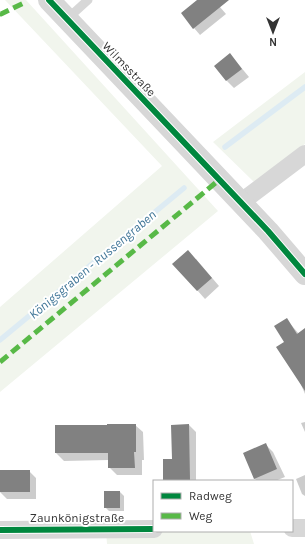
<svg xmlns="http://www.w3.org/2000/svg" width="305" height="544" font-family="Karla,sans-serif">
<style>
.green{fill:#f1f5ed}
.shadow{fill:#0003}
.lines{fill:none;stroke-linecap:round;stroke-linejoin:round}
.stream{stroke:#ddebf3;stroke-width:5.5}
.building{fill:#818181}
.service{stroke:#d7d7d7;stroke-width:9}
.minor{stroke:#d7d7d7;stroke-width:18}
.tertiary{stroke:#d7d7d7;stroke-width:22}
.quiet{stroke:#58b947;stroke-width:5;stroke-dasharray:10 5;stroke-linecap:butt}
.cycleway-casing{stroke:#fff;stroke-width:8}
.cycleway{stroke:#00873e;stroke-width:6}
.labels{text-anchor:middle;stroke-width:4;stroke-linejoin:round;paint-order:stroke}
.street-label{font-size:12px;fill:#333;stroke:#fff}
.water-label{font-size:13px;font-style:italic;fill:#3f7597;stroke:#fff}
</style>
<rect width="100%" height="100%" fill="#fff"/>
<path class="green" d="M 5,0 L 26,0 L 218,211 L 0,392 L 0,307 L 162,166 Z
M 305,72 L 305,144 L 254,182 L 213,142 Z
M 106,531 L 250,531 L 254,544 L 107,544 Z"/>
<path class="shadow" d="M 207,0 L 214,0 L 226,14 L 200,35 L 194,28 Z
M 230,54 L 249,77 L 234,88 L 227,81 Z
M 196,259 L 219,286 L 205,299 L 174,264 Z
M 286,319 L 299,334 L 305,338 L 305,394 L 299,380 L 286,342 Z
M 305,422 L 305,432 L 301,423 Z
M 135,425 L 143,432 L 144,460 L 142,460 L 142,475 L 117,475 L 109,467 L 109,460 L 64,461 L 56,453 Z
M 189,425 L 196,432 L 196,481 L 165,481 L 164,480 Z
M 265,444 L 273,452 L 285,477 L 275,481 L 257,481 L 255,479 L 244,454 Z
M 0,471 L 29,471 L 36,478 L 36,499 L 7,499 L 0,492 Z
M 305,475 L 305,496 L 302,494 L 296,479 Z
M 120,492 L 124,496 L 124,511 L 109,511 L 105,507 Z"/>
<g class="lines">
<path class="stream" d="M 225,147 L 305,87
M 0,340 L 184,188"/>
</g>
<path class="building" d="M 197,0 L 229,0 L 193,29 L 181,13 Z
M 230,53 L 242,69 L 226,81 L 214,66 Z
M 188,250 L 212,278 L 197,291 L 172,264 Z
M 287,318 L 297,334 L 305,328 L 305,391 L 276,347 L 284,342 L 274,326 Z
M 107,424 L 136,424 L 136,452 L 134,452 L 135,468 L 108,468 L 108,453 L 55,453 L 55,425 L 107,425 Z
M 189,424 L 190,480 L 163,480 L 163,459 L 172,459 L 171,425 Z
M 266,443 L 277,469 L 254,479 L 243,453 Z
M 0,470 L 30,470 L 30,492 L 0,492 Z
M 104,491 L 120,491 L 120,508 L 104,508 Z"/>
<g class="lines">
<path class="service" d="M 67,19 L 88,0"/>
<path class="minor" d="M 240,203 L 305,154
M 292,528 L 305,528
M 0,530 L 154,529"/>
<path class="tertiary" d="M 49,0 L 268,231 L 305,274"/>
<path class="quiet" d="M 0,13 L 1,14 L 26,2
M 0,362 L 219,180"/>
<g class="cycleway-casing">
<path id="cycleway" d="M 49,0 L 268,231 L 305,274
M 0,530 L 154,529"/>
</g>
<use href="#cycleway" class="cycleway"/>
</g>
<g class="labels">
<g class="street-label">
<text transform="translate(129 69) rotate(46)" y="4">Wilmsstraße</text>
<text x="77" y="522">Zaunkönigstraße</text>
</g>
<g class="water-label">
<text transform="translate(92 264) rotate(-40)" y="5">Königsgraben - Russengraben</text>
</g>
</g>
<rect x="153" y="480" width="140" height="52" fill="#ffffff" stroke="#adadad"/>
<rect x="161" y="493" width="20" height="6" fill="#00873e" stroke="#adadad"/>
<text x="189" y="500" font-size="12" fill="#333333">Radweg</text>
<rect x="161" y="513" width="20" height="6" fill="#58b947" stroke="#adadad"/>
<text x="189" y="520" font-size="12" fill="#333333">Weg</text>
<g transform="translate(273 32) rotate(180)" stroke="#ffffff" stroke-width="3" paint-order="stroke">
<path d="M0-3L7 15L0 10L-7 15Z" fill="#333333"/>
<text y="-6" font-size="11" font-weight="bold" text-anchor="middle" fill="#333333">N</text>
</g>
</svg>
